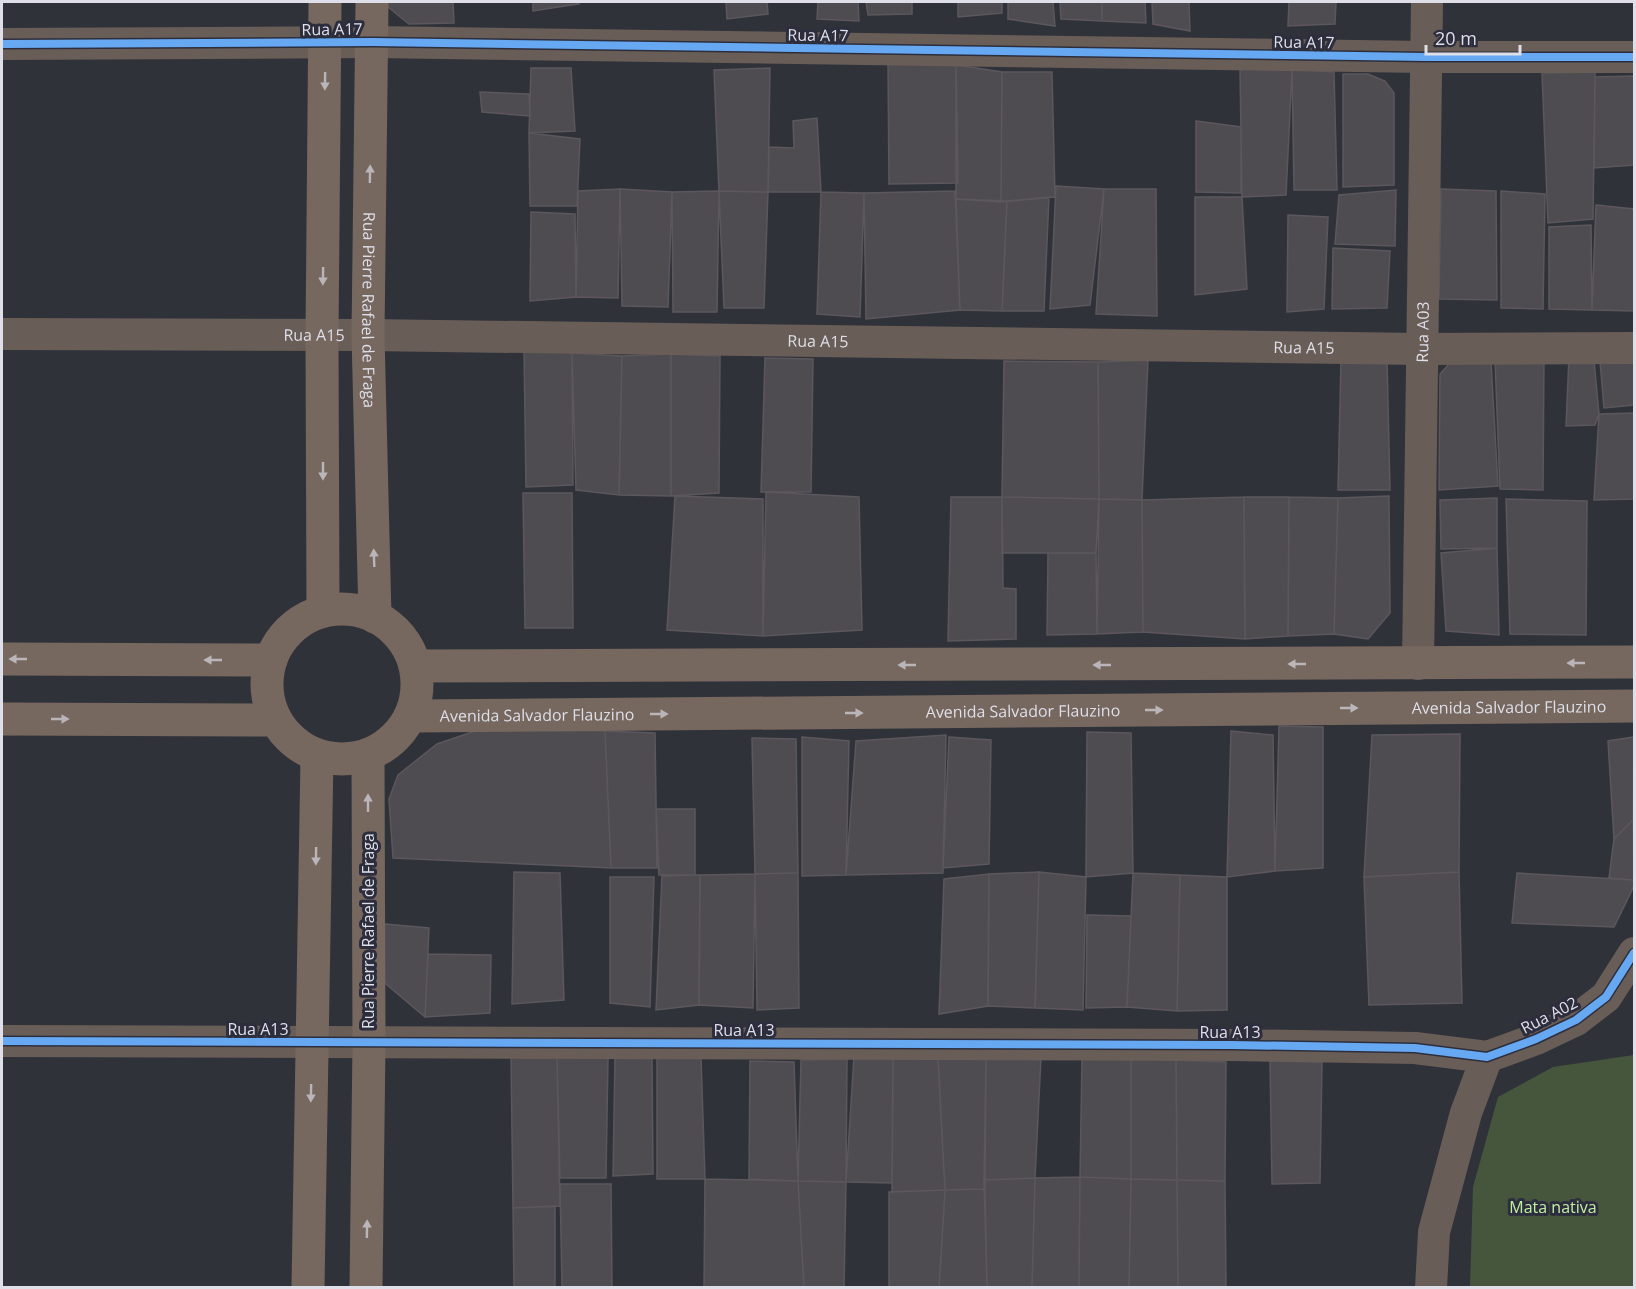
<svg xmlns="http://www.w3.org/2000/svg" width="1636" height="1289" font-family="'Open Sans',sans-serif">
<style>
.green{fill:#46563d}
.building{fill:#4f4c51;stroke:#5b575d;stroke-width:1.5}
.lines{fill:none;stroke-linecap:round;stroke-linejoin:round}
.street{stroke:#695d57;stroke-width:32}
.secondary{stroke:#76685f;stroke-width:33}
.cycleway-casing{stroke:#2d2e3d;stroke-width:11}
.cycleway{stroke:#66a8f1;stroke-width:8}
.oneway{fill:#bab5b9}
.labels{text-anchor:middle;stroke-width:6;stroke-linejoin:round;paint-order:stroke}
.street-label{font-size:16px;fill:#dedfe9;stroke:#2d2e3d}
.park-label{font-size:16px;fill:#c1efa1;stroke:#2d2e3d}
</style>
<rect width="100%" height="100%" fill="#30323a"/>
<path class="green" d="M 1634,1055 L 1634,1287 L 1470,1287 L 1473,1187 L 1498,1097 L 1553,1067 Z"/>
<path class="building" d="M 382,2 L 453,2 L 454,23 L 409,24 Z
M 533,2 L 578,2 L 579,4 L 533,11 Z
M 726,2 L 767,2 L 768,14 L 727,19 Z
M 818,2 L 858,2 L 859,21 L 817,19 Z
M 866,2 L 912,2 L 912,14 L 868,15 Z
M 958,2 L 1002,2 L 1002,13 L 958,17 Z
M 1008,2 L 1053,2 L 1055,26 L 1008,19 Z
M 1060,2 L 1102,2 L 1102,21 L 1061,19 Z
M 1102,2 L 1145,2 L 1146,23 L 1102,21 Z
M 1152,2 L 1189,2 L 1190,31 L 1153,24 Z
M 1289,2 L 1336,2 L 1335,24 L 1288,26 Z
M 888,63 L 956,65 L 958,183 L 889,184 Z
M 956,65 L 1002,72 L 1001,202 L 956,199 Z
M 531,68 L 571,68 L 575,131 L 529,133 Z
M 770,68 L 768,192 L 719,191 L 714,70 Z
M 1240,68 L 1292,69 L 1286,195 L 1242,197 Z
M 1292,69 L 1334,72 L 1337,190 L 1294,190 Z
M 1002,72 L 1052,72 L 1055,197 L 1001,202 Z
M 1595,72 L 1593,219 L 1548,223 L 1542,73 Z
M 1343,74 L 1368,74 L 1385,81 L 1394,93 L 1394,185 L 1343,187 Z
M 1634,76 L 1634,165 L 1594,168 L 1595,77 Z
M 480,92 L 529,94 L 530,116 L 482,112 Z
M 817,118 L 821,192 L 768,192 L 769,147 L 794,148 L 793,121 Z
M 1196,121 L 1241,127 L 1241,193 L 1196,192 Z
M 529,133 L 580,139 L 577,206 L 530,206 Z
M 1056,186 L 1104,189 L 1090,305 L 1050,309 Z
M 620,189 L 618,298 L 576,297 L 578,191 Z
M 620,189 L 672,192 L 668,307 L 622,306 Z
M 1104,189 L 1156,189 L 1157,316 L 1096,314 Z
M 1441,189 L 1496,191 L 1497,300 L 1439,299 Z
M 1396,190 L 1395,246 L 1335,244 L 1339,195 Z
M 719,191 L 717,312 L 673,312 L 672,192 Z
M 719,191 L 768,192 L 764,308 L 724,308 Z
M 955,191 L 960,310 L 866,319 L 864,193 Z
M 1501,191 L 1545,194 L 1543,309 L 1501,308 Z
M 821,192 L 864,193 L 860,317 L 817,314 Z
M 1049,197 L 1044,311 L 1002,311 L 1007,201 Z
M 1195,197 L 1242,197 L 1247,289 L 1195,295 Z
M 956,199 L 1007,201 L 1002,311 L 960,310 Z
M 1596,205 L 1634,209 L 1634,311 L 1592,310 Z
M 531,212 L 575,214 L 576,297 L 530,301 Z
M 1288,215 L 1328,217 L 1324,309 L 1287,312 Z
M 1591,225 L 1592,310 L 1549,309 L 1549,227 Z
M 1333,248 L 1390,251 L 1387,308 L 1332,309 Z
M 524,349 L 572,353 L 573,485 L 526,487 Z
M 572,353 L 622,356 L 619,495 L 576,490 Z
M 671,354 L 671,496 L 619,495 L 622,356 Z
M 671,354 L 720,356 L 719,493 L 671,496 Z
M 1569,357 L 1594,361 L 1599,414 L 1595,425 L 1566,426 Z
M 765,358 L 813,359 L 811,492 L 761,492 Z
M 1544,358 L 1543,490 L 1500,489 L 1495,360 Z
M 1387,359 L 1390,490 L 1338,490 L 1341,360 Z
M 1634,359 L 1634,405 L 1604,408 L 1600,361 Z
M 1148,360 L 1142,500 L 1099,499 L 1098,362 Z
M 1004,361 L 1098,362 L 1099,499 L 1002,497 Z
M 1491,361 L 1498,486 L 1439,490 L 1440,374 L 1450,363 Z
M 1634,413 L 1634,499 L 1594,500 L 1599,414 Z
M 766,492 L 859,497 L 862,630 L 763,636 Z
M 523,493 L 572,493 L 573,628 L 525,628 Z
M 675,496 L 763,499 L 763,636 L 667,630 Z
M 1389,496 L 1390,613 L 1368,639 L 1334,634 L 1338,498 Z
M 951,497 L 1002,497 L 1003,588 L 1016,589 L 1016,639 L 948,641 Z
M 1002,497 L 1099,499 L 1096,553 L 1002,553 Z
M 1244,497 L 1245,639 L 1143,632 L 1142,500 Z
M 1244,497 L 1289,497 L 1288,636 L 1245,639 Z
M 1289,497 L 1338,498 L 1334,634 L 1288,636 Z
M 1497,498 L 1497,548 L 1441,549 L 1440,500 Z
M 1099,499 L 1142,500 L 1143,632 L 1097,634 Z
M 1506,499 L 1587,501 L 1586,635 L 1510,634 Z
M 1497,548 L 1499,635 L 1446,631 L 1441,553 Z
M 1048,553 L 1096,553 L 1097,634 L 1047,635 Z
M 1279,726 L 1323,727 L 1323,868 L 1275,871 Z
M 478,730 L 605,731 L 611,868 L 393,858 L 389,799 L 398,775 L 437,744 Z
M 605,731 L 655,733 L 657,868 L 611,868 Z
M 1231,731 L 1273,735 L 1275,871 L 1227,877 Z
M 1087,732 L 1131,733 L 1133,873 L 1086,877 Z
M 1460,734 L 1459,872 L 1364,877 L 1372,735 Z
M 946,735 L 943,873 L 846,875 L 856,741 Z
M 802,737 L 849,741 L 846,875 L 802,876 Z
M 949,737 L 991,740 L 989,864 L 943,868 Z
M 1634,737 L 1633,820 L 1614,839 L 1608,741 Z
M 752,738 L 796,739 L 798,873 L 755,874 Z
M 656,809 L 695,809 L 695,875 L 659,875 Z
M 1633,820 L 1634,880 L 1609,878 L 1614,839 Z
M 514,872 L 560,873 L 564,1000 L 512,1004 Z
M 1039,872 L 1086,877 L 1083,1010 L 1035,1008 Z
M 1039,872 L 1035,1008 L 988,1006 L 989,874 Z
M 1459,872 L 1462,1003 L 1369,1005 L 1364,877 Z
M 798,873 L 799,1008 L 757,1010 L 755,874 Z
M 1133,873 L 1180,875 L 1177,1011 L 1127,1007 Z
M 1517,873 L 1634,880 L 1634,886 L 1614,927 L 1512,923 Z
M 755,874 L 753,1008 L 699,1005 L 700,875 Z
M 989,874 L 988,1006 L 939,1014 L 944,879 Z
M 695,875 L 700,875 L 699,1005 L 656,1010 L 662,876 Z
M 1180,875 L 1227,877 L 1227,1010 L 1177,1011 Z
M 610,877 L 654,877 L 650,1007 L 610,1003 Z
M 1087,915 L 1131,916 L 1127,1007 L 1086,1008 Z
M 385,924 L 429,928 L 425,1017 L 380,979 Z
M 428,954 L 491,955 L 490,1013 L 425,1017 Z
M 511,1056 L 557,1056 L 560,1206 L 513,1208 Z
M 557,1056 L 608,1057 L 606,1178 L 560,1178 Z
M 657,1056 L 701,1057 L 705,1179 L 657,1179 Z
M 854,1056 L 893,1056 L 892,1183 L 846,1182 Z
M 893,1056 L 938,1059 L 945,1190 L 892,1192 Z
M 615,1057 L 652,1057 L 653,1174 L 613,1176 Z
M 1041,1057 L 1035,1178 L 984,1180 L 986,1058 Z
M 986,1058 L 985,1189 L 945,1190 L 938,1059 Z
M 1082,1058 L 1131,1059 L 1131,1179 L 1080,1177 Z
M 847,1059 L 846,1182 L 798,1181 L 801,1060 Z
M 1131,1059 L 1176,1060 L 1177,1180 L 1131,1179 Z
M 1176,1060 L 1226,1062 L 1225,1181 L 1177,1180 Z
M 750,1061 L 794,1062 L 798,1181 L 749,1179 Z
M 1270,1061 L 1322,1062 L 1320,1183 L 1272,1184 Z
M 1080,1177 L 1079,1288 L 1032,1288 L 1035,1178 Z
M 1080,1177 L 1131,1179 L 1129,1288 L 1079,1288 Z
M 1035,1178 L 1032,1288 L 987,1288 L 984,1180 Z
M 705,1179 L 798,1181 L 804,1288 L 704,1288 Z
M 1131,1179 L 1177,1180 L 1178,1288 L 1129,1288 Z
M 1177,1180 L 1225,1181 L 1226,1288 L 1178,1288 Z
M 798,1181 L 846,1182 L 844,1288 L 804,1288 Z
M 560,1184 L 611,1184 L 612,1288 L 562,1288 Z
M 985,1189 L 987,1288 L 939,1288 L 945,1190 Z
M 945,1190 L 939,1288 L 889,1288 L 889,1192 Z
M 555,1206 L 555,1288 L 514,1288 L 513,1208 Z"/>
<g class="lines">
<g class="street">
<path d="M 2,44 L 373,42 L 1426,57 L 1634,57"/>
<path id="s1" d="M 2,334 L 368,335 L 1423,349 L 1634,348"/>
<path id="s2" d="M 1418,664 L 1427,2"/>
<path d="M 2,1041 L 1232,1045 L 1415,1048 L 1487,1057 L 1536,1039 L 1576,1020 L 1606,997 L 1634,953"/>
<path d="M 1431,1288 L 1434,1232 L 1466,1113 L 1487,1057"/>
</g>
<g class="secondary">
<path id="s3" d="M 372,2 L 368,335 L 375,617"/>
<circle cx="342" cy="684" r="75"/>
<path d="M 323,611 L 322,336 L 325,2"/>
<path d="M 2,659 L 271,660"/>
<path d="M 415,666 L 1634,662"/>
<path id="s4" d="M 411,716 L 1634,706"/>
<path d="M 2,719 L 276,720"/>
<path d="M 308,1288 L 317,756"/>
<path d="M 366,1288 L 369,1043 L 368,755"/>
</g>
<g class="cycleway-casing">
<path id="cycleway" d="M 2,44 L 373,42 L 1426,57 L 1634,57
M 2,1041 L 1232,1045 L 1415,1048 L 1487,1057 L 1536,1039 L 1576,1020 L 1606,997 L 1634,953"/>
</g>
<use href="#cycleway" class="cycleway"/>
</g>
<defs><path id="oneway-solid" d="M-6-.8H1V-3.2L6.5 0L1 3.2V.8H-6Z" transform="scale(1.5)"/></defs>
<g class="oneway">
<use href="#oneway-solid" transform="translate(325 81) rotate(91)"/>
<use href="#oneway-solid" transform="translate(370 174) rotate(-89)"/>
<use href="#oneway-solid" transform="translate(323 276) rotate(91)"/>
<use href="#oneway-solid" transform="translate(323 471) rotate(90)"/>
<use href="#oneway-solid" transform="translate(374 558) rotate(-92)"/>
<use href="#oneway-solid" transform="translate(18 659) rotate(-180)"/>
<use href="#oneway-solid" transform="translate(213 660) rotate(-180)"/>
<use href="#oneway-solid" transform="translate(1576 663) rotate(180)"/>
<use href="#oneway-solid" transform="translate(1297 664) rotate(180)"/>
<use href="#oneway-solid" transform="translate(907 665) rotate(180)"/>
<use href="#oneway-solid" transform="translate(1102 665) rotate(180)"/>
<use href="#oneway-solid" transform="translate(1349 708)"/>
<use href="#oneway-solid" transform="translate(1154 710)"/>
<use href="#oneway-solid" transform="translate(854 713)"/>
<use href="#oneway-solid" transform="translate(659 714)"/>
<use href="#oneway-solid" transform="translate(60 719)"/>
<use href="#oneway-solid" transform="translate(368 803) rotate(-90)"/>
<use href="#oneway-solid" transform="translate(316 856) rotate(91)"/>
<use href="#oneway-solid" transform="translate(311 1093) rotate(91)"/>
<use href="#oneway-solid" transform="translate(367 1229) rotate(-89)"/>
</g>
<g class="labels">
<g class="street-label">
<text transform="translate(332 29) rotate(-1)" y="6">Rua A17</text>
<text transform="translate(818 35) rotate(1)" y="6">Rua A17</text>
<text transform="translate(1304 42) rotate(1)" y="6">Rua A17</text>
<text dy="6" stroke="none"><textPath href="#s3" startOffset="308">Rua Pierre Rafael de Fraga</textPath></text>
<text dy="6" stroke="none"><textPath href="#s2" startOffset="332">Rua A03</textPath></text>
<text dy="6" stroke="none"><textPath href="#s1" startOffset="312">Rua A15</textPath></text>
<text dy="6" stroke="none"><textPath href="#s1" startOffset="816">Rua A15</textPath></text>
<text dy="6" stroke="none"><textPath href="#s1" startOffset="1302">Rua A15</textPath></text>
<text dy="6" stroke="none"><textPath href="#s4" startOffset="1098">Avenida Salvador Flauzino</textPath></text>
<text dy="6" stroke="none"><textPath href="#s4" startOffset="612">Avenida Salvador Flauzino</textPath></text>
<text dy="6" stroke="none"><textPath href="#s4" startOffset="126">Avenida Salvador Flauzino</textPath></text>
<text transform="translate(368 931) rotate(-90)" y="6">Rua Pierre Rafael de Fraga</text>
<text transform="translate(1549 1015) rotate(-27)" y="6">Rua A02</text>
<text x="258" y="1035">Rua A13</text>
<text x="744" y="1036">Rua A13</text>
<text x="1230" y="1038">Rua A13</text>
</g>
<g class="park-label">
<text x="1553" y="1213">Mata nativa</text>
</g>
</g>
<rect width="1636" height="1289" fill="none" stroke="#dedfe9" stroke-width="6"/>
<path d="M1426 45v9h94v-9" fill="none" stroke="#dedfe9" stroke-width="3"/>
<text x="1435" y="45" font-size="18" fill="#dedfe9" stroke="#2d2e3d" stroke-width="4.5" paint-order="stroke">20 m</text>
</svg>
